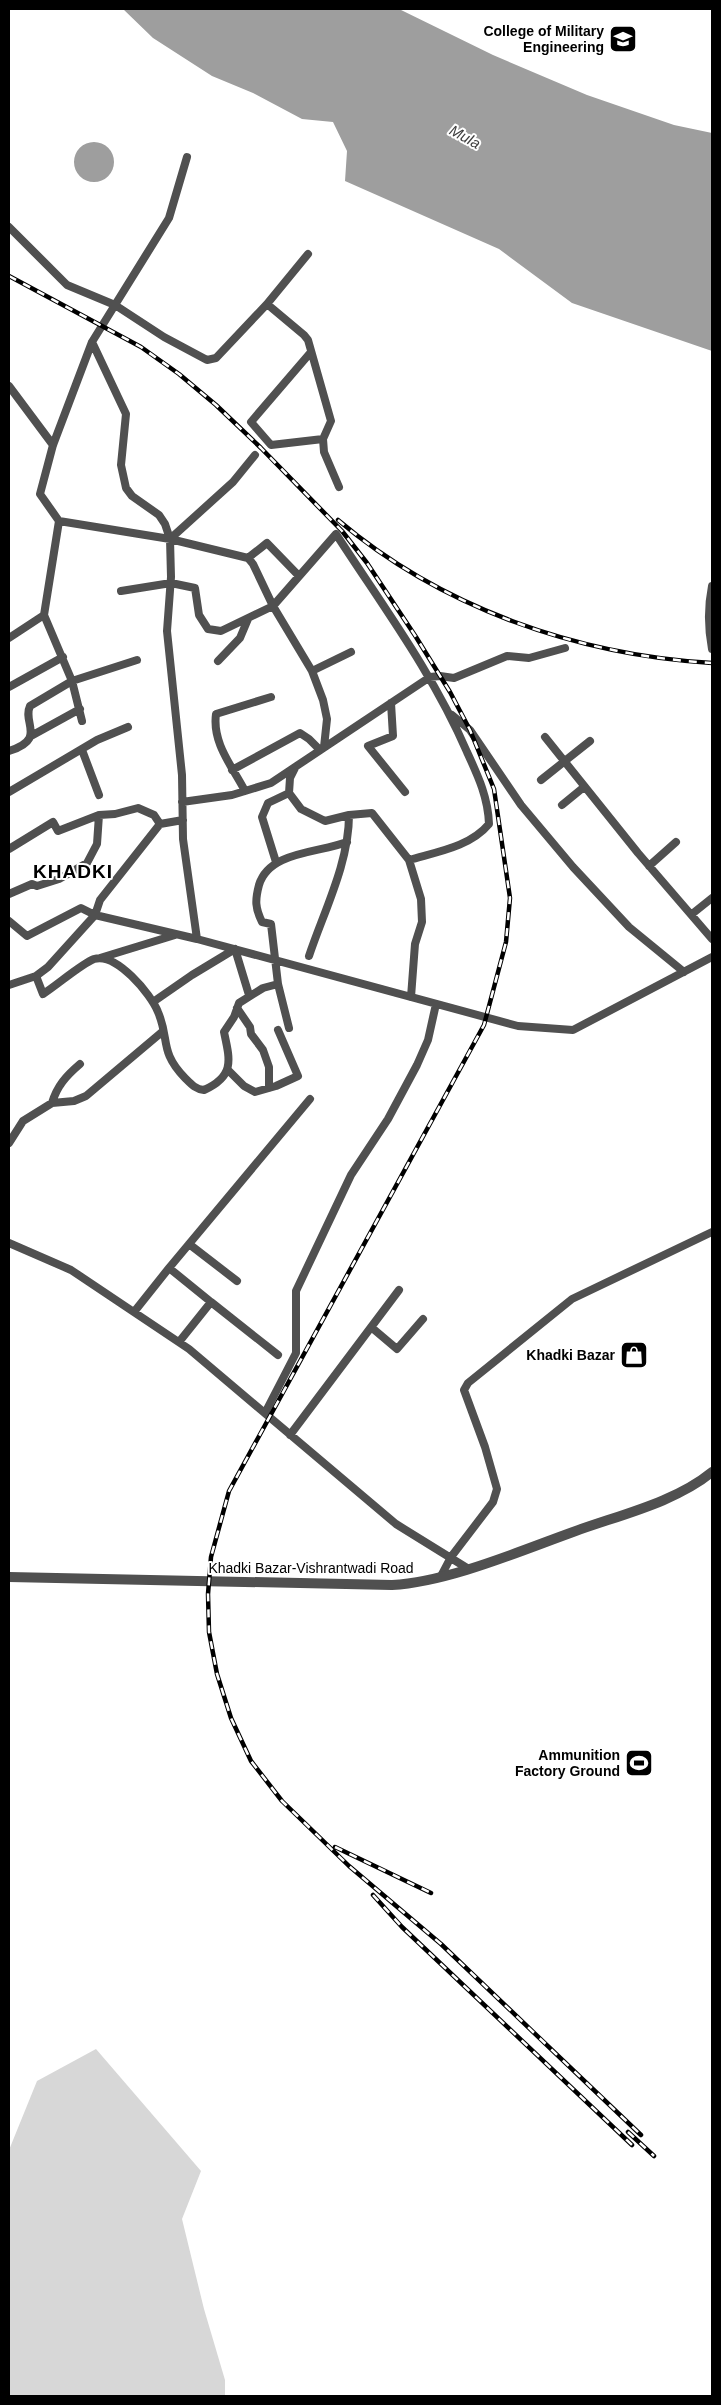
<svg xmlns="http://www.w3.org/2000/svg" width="721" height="2405" font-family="Helvetica,sans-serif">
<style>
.green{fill:#d7d7d7}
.water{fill:#9e9e9e}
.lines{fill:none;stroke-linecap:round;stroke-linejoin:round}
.minor{stroke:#505050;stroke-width:8}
.tertiary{stroke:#505050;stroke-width:10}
.rail-casing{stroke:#000;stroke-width:4.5}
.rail{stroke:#fff;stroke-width:2.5;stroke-dasharray:8;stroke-linecap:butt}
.labels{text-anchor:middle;stroke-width:4;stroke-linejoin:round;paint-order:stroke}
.poi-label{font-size:14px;font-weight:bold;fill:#000;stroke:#fff;text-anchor:end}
.street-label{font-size:14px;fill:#000;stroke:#fff}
.water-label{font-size:15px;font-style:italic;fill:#3f3f3f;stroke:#fff}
.district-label{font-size:19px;font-weight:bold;letter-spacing:1px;fill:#000;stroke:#fff}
</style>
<rect width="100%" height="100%" fill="#fff"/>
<path class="green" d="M 96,2049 L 201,2171 L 182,2219 L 204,2309 L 225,2380 L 225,2396 L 9,2396 L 9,2150 L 37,2081 Z"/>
<path class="water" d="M 123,9 L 399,9 L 493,55 L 587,95 L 674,125 L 712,133 L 712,351 L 572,303 L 499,249 L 345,181 L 347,151 L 333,122 L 302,119 L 253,93 L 212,76 L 153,38 Z
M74 162a20 20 0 1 1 40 0a20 20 0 1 1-40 0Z"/>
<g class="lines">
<path class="minor" d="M 9,227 L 67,285 L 115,305 L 164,337 L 207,360 L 216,358 L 267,304 L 304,335 L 308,340 L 331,421 L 323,439 L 324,452 L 339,487
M 267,304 L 308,254
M 92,342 L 126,414 L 121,465 L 126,488 L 132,496 L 159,515 L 165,524 L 170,539 L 171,577 L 167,631 L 182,775 L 183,839 L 197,939
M 311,352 L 251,422 L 271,445 L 323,439
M 9,386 L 53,445
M 59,521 L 170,539 L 248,558 L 253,564 L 273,606 L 312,671 L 323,700 L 327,719 L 324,747
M 170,539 L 233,482 L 255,455
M 248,558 L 267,543 L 299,576
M 712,586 C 708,606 708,628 712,649
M 121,591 L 171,583 L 195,588 L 199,615 L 208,629 L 221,631 L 273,606 L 336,534 C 382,605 433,673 467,752 C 478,776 488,797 489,824 C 470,847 436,852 409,860 L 421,899 L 422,922 L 415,944 L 411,997
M 44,615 L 72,681 L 82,721
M 9,638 L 44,615 L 59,521 L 40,494 L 53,445 L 92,342 L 169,218 L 187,157
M 218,661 L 240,638 L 248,619
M 312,671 L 351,652
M 9,687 L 63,657
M 391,703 L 393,736 L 368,746 L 405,792
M 452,715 L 470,730 L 521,805 L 573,867 L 629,927 L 684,972
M 31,736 L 80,709
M 545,737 L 638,853 L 712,939
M 82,750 L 99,795
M 9,751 C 47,739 22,723 30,706 L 72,681 L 137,660
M 295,768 L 290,778 L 289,793 L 301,809 L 325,821 L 349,815 L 372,813 L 409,860
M 232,770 L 300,733 L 309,739 L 320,750
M 541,780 L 590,741
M 245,791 C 232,766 212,743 216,714 L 271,697
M 9,792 L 97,740 L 128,727
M 182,802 L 232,795 L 271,783 L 430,677 L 440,676 L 454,678 L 507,656 L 529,658 L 565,648
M 562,805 L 584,787
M 9,849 L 53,822 L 58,831 L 99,815 L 115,814 L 138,808 L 154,815 L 160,824 L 183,820
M 276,862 L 262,817 L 268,803 L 289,793
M 649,866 L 676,842
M 9,894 L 32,884 L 37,886 L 59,879 L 87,863 L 97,844 L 99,815
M 692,914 L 712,898
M 9,921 L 27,936 L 81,908 L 95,915 L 100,900 L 160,824
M 309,956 C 324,911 349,863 349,815
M 100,958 L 175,935
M 36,976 L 43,994 C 56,986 81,964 94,959 C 116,952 151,994 158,1012 C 170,1040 159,1051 185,1078 C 191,1084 195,1089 204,1090 C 235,1076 230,1060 224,1032 L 234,1017 L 239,1003 L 263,988 L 278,984
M 9,985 L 36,976 L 48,967 L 95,915 L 197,939 L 518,1026 L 573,1030 L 712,957
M 153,1002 L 192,975 L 235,949 L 249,995
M 237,1008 L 250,1027 L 251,1034 L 263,1050 L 269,1067 L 269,1088
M 289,1028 L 278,984 L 271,924 L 262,922 C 255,908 255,900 259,885 C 269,851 319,853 347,842
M 80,1064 C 66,1076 57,1086 52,1103 L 74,1101 L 86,1096 L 162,1032
M 228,1070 L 244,1086 L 255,1092 L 276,1086 L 298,1076 L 278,1030
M 9,1143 L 23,1121 L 52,1103
M 9,1243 L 71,1270 L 189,1349 L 396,1524 L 467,1568
M 189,1244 L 237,1281
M 169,1268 L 310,1099
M 211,1302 L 278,1355
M 134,1312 L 169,1268 L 211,1302 L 179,1342
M 371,1327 L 397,1349 L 423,1319
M 265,1413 L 296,1353 L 296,1291 L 351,1175 L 388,1119 L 417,1065 L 428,1040 L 436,1004
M 290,1435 L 399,1290
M 441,1576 L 451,1557 L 493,1502 L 497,1489 L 485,1447 L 464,1390 L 468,1383 L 572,1299 L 712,1232"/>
<path class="tertiary" d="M 9,1577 L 392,1585 C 448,1582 520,1551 573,1532 C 619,1515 674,1503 712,1472"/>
<g class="rail-casing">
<path id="rail" d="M 9,276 L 141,347 L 179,374 L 216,405 L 261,448 L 342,531 L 367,563 L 416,637 L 450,692 L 470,730 L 494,789 L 510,898 L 506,942 L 484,1025 L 229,1491 L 211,1557 L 208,1594 L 209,1632 L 217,1674 L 231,1718 L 251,1761 L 282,1801 L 349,1866 L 441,1944 L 641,2135
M 338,520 C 442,608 577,655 712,663
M 335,1847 L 431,1893
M 373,1895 L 402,1927 L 632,2145
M 628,2132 L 654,2156"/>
</g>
<use href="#rail" class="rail"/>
</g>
<defs>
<g id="university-square" transform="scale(1.4375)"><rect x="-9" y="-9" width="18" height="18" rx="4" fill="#000" stroke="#fff"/><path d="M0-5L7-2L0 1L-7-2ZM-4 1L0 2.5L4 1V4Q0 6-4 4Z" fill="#fff"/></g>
<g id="shop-square" transform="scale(1.4375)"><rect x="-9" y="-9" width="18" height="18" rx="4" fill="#000" stroke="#fff"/><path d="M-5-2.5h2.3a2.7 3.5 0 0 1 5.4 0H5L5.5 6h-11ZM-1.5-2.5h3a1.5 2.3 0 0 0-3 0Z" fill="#fff"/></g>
<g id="stadium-square" transform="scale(1.4375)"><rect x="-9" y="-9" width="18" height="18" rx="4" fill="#000" stroke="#fff"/><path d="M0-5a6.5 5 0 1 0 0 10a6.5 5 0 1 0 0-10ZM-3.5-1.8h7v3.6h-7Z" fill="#fff"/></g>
</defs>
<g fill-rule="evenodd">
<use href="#university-square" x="623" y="39"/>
<use href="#shop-square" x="634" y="1355"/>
<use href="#stadium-square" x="639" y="1763"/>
</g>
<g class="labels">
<g class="poi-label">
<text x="604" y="36">College of Military<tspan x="604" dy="16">Engineering</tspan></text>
<text x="615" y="1360">Khadki Bazar</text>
<text x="620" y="1760">Ammunition<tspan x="620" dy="16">Factory Ground</tspan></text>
</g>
<g class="street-label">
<text x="311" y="1573">Khadki Bazar-Vishrantwadi Road</text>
</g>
<g class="water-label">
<text transform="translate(465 137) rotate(29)" y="5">Mula</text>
</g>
<g class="district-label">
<text x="73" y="878">KHADKI</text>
</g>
</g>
<rect width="721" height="2405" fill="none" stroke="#000000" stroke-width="20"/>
</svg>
